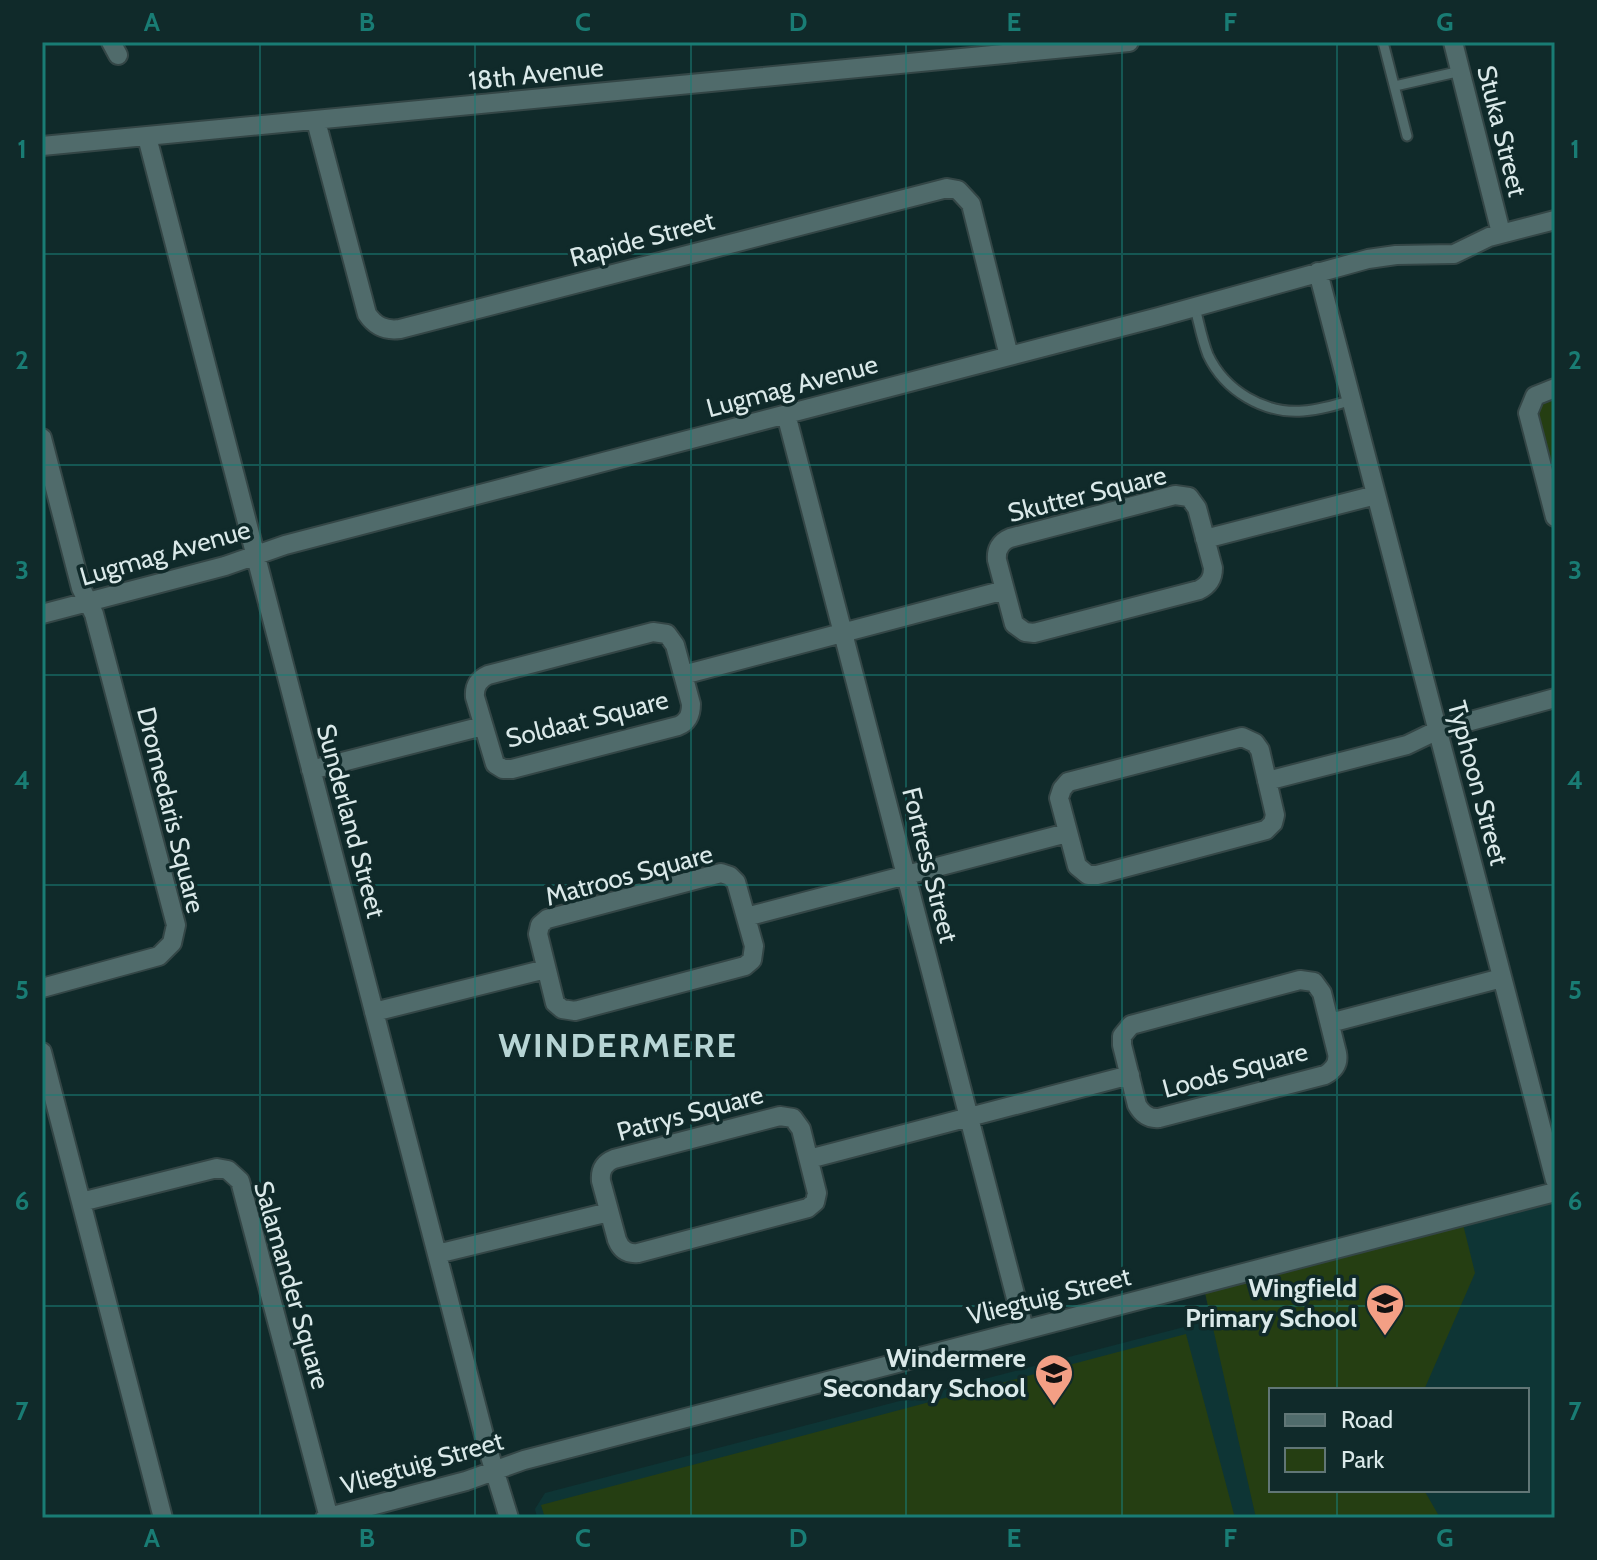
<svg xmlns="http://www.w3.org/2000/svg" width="1597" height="1560" font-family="Cabin,sans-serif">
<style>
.built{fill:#0e3535;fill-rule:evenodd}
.green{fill:#253e12}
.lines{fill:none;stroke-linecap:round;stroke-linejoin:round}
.service-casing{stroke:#344646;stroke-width:13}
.minor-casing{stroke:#344646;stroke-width:22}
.service{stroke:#506b6b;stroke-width:9}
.minor{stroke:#506b6b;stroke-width:18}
.grid{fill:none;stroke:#197c74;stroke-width:2;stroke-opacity:0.55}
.labels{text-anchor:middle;stroke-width:7;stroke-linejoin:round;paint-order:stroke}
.street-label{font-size:26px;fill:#dae9e9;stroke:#102a2a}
.poi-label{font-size:26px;font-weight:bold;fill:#dae9e9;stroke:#102a2a;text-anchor:end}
.district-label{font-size:34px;font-weight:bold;letter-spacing:2px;fill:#b6d4d4;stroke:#102a2a}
.neatline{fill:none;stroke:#197c74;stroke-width:3}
.grid-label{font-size:26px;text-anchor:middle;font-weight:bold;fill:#197c74}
</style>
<rect width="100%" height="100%" fill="#102a2a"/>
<path class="built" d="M 1555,1192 L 1555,1518 L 537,1518 L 535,1509 L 545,1493 L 1211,1320 L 1203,1284 ZM 1271,1390 L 1527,1390 L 1527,1490 L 1271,1490 Z"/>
<path class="green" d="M 1555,394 L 1555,492 L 1535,416 L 1537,404 Z
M 1461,1216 L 1475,1273 L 1424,1390 L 1271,1390 L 1271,1490 L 1424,1490 L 1439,1516 L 1443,1518 L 1256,1518 L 1203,1284 Z
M 1186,1334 L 1235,1518 L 545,1518 L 541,1505 Z"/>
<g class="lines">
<g class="service-casing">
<path id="service" d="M 1383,42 L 1407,136
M 1395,86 L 1461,71
M 1195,308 C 1199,323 1202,340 1208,355 C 1225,391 1264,414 1303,411 C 1320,410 1336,405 1352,400"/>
</g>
<g class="minor-casing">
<path id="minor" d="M 111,42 L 118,55
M 1453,42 L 1501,233
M 316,121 L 367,314 C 375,326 385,331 400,329 L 947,188 L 958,190 L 971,204 L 1009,356
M 147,137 L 486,1443 L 509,1518
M 42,146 L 1129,42
M 1318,272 L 1555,1180
M 1555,388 L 1535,396 L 1528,413 L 1555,517
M 786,414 L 1024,1329
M 42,438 L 81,588 L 94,614 L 176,925 L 172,943 L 159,956 L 42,988
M 1175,495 L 1189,497 L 1197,508 L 1213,568 C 1213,578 1209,585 1199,590 L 1034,633 L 1025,632 L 1014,624 L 997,560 C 996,550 1000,542 1010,538 Z
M 1205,539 L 1376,495
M 42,614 L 225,566 L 285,545 L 1159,317 L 1368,259 L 1396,255 L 1454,254 L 1489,237 L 1555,220
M 653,632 L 667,634 L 675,645 L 691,704 C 691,715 688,722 678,726 L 512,769 L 503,769 L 495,764 L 475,697 C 474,686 479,679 488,675 Z
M 683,675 L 1005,590
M 1242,737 L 1255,743 L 1260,750 L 1275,815 L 1273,823 L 1266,830 L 1097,875 L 1088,875 L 1077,866 L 1059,798 L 1062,789 L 1068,782 Z
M 311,770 L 483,726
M 1267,781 L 1407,745 L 1438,730 L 1555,698
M 721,873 L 730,876 L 736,882 L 754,946 L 752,960 L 745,966 L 575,1011 L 562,1009 L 555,1003 L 538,934 L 540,925 L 547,919 Z
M 746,917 L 1067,833
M 1300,980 L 1314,982 L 1322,993 L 1337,1053 C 1339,1063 1334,1070 1325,1075 L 1159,1118 C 1149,1119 1142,1114 1137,1105 L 1122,1045 L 1122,1036 L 1131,1025 Z
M 374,1012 L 546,969
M 1330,1023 L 1502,978
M 42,1052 L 81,1202
M 780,1116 L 793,1118 L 801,1129 L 817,1193 L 815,1202 L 808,1208 L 638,1253 C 628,1254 621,1250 617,1240 L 601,1181 C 600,1170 604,1163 614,1159 Z
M 809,1159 L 1130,1075
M 437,1254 L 609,1212
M 163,1518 L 81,1202 L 217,1168 L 228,1170 L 240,1181 L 329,1518
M 325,1518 L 466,1481 L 524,1460 L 1555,1192"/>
</g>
<use href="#service" class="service"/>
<use href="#minor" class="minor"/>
</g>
<path class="grid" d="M 260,42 L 260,1518M 475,42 L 475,1518M 691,42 L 691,1518M 906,42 L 906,1518M 1122,42 L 1122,1518M 1337,42 L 1337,1390M 42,254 L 1555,254M 42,465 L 1555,465M 42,675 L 1555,675M 42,885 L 1555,885M 42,1095 L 1555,1095M 42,1306 L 1555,1306M 1337,1490 L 1337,1518"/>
<defs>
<g id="school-pin" transform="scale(2)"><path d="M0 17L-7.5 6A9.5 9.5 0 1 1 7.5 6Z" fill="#f39f85" stroke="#102a2a"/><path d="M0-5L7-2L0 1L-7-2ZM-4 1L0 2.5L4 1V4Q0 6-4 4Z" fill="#111"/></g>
</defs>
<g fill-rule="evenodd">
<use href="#school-pin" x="1385" y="1303"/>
<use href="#school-pin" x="1054" y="1373"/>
</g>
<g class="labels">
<g class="street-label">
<text transform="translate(536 74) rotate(-6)" y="9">18th Avenue</text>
<text transform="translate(1502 131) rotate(76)" y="9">Stuka Street</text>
<text transform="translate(642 239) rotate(-15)" y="9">Rapide Street</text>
<text transform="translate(792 386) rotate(-15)" y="9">Lugmag Avenue</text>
<text transform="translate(1087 494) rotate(-14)" y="9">Skutter Square</text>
<text transform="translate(165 553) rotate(-16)" y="9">Lugmag Avenue</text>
<text transform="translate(587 719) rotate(-14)" y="9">Soldaat Square</text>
<text transform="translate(1478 783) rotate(75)" y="9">Typhoon Street</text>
<text transform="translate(171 810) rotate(76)" y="9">Dromedaris Square</text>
<text transform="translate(351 821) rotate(75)" y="9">Sunderland Street</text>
<text transform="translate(930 865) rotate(76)" y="9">Fortress Street</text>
<text transform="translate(629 875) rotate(-15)" y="9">Matroos Square</text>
<text transform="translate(1235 1070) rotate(-15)" y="9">Loods Square</text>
<text transform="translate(690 1113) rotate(-15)" y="9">Patrys Square</text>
<text transform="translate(292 1285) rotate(74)" y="9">Salamander Square</text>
<text transform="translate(1049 1296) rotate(-14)" y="9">Vliegtuig Street</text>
<text transform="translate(422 1463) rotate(-16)" y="9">Vliegtuig Street</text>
</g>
<g class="poi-label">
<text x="1357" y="1297">Wingfield<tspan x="1357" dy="30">Primary School</tspan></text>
<text x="1026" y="1367">Windermere<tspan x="1026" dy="30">Secondary School</tspan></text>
</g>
<g class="district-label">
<text x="618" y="1057">WINDERMERE</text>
</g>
</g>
<rect width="1597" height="1560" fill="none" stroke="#102a2a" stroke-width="88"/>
<rect x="1269" y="1388" width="260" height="104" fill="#102a2a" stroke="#617676" stroke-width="2"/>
<rect x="1285" y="1414" width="40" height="12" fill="#506b6b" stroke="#617676" stroke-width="2"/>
<text x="1341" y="1428" font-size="24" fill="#dae9e9">Road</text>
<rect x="1285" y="1448" width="40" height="24" fill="#253e12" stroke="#617676" stroke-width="2"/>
<text x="1341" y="1468" font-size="24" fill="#dae9e9">Park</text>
<rect x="44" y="44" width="1509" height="1472" class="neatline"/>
<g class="grid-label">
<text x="152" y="31">A</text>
<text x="367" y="31">B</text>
<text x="583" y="31">C</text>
<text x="798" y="31">D</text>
<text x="1014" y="31">E</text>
<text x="1230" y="31">F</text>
<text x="1445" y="31">G</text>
<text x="22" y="158">1</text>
<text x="1575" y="158">1</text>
<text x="22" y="369">2</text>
<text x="1575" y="369">2</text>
<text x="22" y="579">3</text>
<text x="1575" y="579">3</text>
<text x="22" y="789">4</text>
<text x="1575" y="789">4</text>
<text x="22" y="999">5</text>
<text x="1575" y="999">5</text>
<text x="22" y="1210">6</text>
<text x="1575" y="1210">6</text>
<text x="22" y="1420">7</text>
<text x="1575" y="1420">7</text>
<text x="152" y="1547">A</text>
<text x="367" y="1547">B</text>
<text x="583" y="1547">C</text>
<text x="798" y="1547">D</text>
<text x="1014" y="1547">E</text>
<text x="1230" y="1547">F</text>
<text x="1445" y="1547">G</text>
</g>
</svg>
